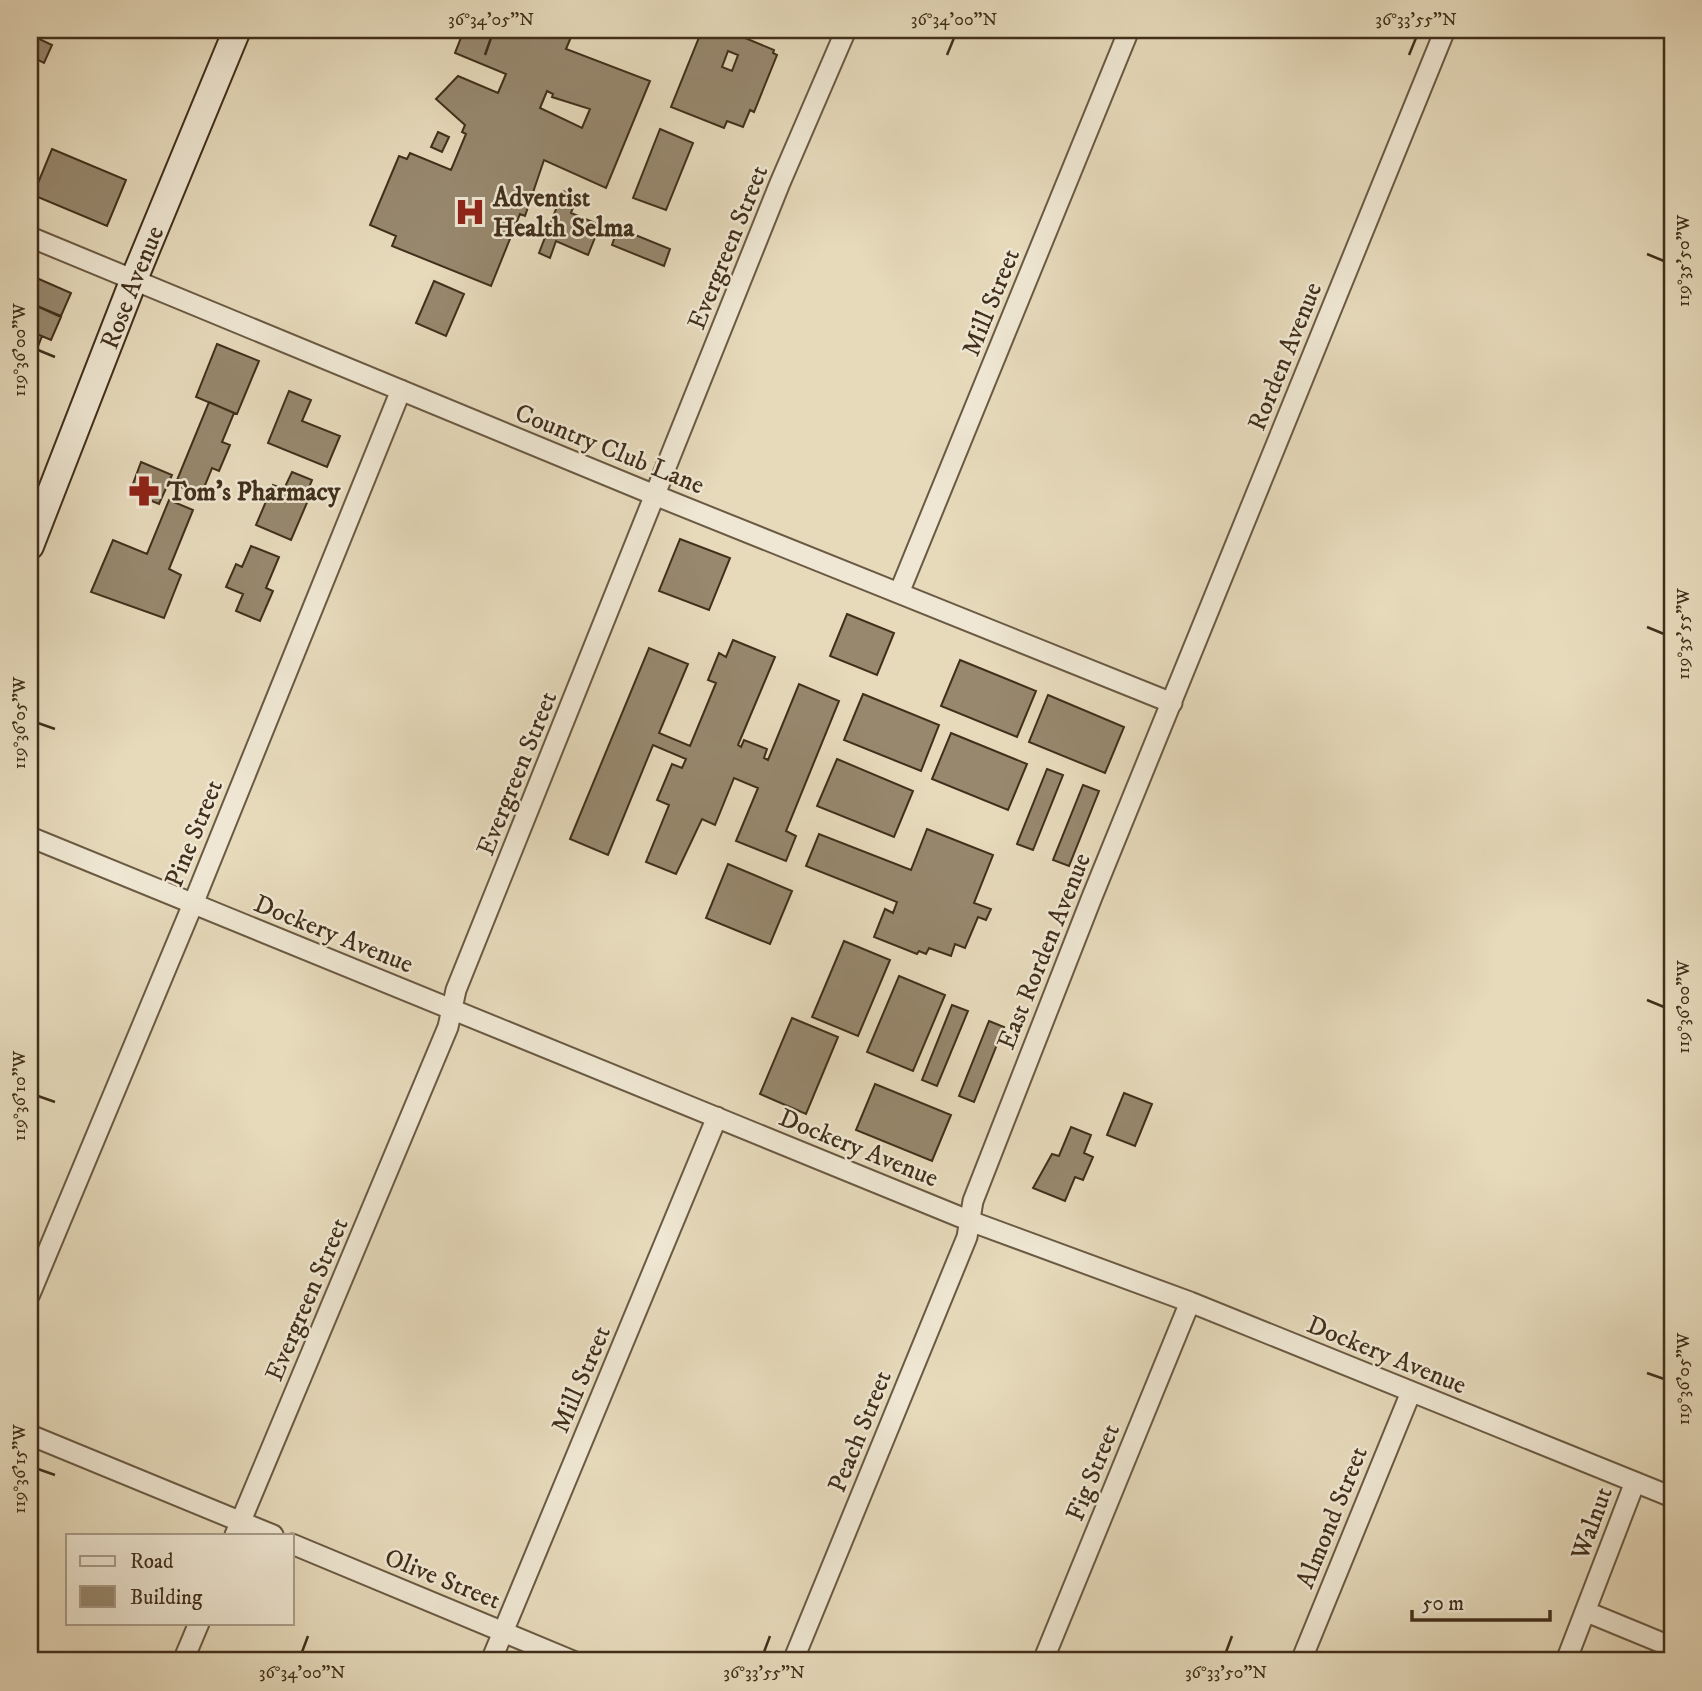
<svg xmlns="http://www.w3.org/2000/svg" width="1702" height="1691" font-family="'IM FELL DW Pica',serif">
<style>
.building{fill:#97886e;stroke:#412f1b;stroke-width:2;fill-rule:evenodd}
.lines{fill:none;stroke-linecap:round;stroke-linejoin:round}
.street-casing{stroke:#6a5a43;stroke-width:23}
.secondary-casing{stroke:#412f1b;stroke-width:30}
.street{stroke:#efe7d3;stroke-width:19}
.secondary{stroke:#efe7d3;stroke-width:26}
.ticks{fill:none;stroke:#412f1b;stroke-width:2.5}
.labels{text-anchor:middle;stroke-width:5;stroke-linejoin:round;paint-order:stroke}
.poi-label{font-size:26px;font-weight:bold;fill:#412f1b;stroke:#efe7d3;text-anchor:start}
.street-label{font-size:26px;fill:#412f1b;stroke:#efe7d3}
.neatline{fill:none;stroke:#412f1b;stroke-width:2.5}
.ticks-label{font-size:18px;text-anchor:middle;fill:#412f1b}
</style>
<rect width="100%" height="100%" fill="#e6dabb"/>
<filter id="stains"><feTurbulence type="fractalNoise" baseFrequency=".00286" numOctaves="4"/><feColorMatrix values="0 0 0 0 .2 0 0 0 0 .09 0 0 0 0 .02 0 0 0 .5 -.17"/></filter>
<radialGradient id="worn" r=".72"><stop offset=".6" stop-color="#630" stop-opacity="0"/><stop offset="1" stop-color="#630" stop-opacity=".3"/></radialGradient>
<path class="building" d="M 30,30 L 45,30 L 37,38 L 52,45 L 44,63 L 30,56 Z
M 464,30 L 574,30 L 566,49 L 650,81 L 606,188 L 544,160 L 525,216 L 520,214 L 491,286 L 392,246 L 396,236 L 370,225 L 399,156 L 407,159 L 410,153 L 451,170 L 466,134 L 462,132 L 465,125 L 436,99 L 458,76 L 498,93 L 506,74 L 455,53 ZM 547,91 L 553,94 L 552,97 L 590,109 L 582,128 L 540,108 Z
M 702,30 L 726,30 L 774,50 L 773,53 L 777,55 L 754,112 L 750,110 L 743,127 L 727,121 L 724,128 L 671,107 ZM 728,51 L 738,55 L 732,71 L 722,67 Z
M 660,129 L 693,143 L 666,210 L 633,198 Z
M 438,132 L 449,137 L 442,152 L 431,147 Z
M 52,149 L 126,180 L 107,226 L 33,195 Z
M 563,191 L 577,197 L 571,213 L 600,225 L 588,255 L 556,241 L 550,258 L 539,253 Z
M 618,228 L 670,249 L 664,266 L 612,245 Z
M 32,276 L 71,293 L 61,316 L 30,303 Z
M 434,281 L 464,294 L 446,336 L 416,323 Z
M 30,303 L 61,317 L 51,340 L 30,331 Z
M 30,331 L 42,336 L 35,354 L 30,351 Z
M 217,344 L 259,361 L 237,414 L 196,397 Z
M 289,391 L 311,400 L 302,421 L 340,436 L 327,467 L 268,443 Z
M 209,402 L 234,413 L 222,442 L 230,445 L 219,471 L 212,468 L 201,495 L 175,485 Z
M 141,462 L 172,475 L 159,504 L 130,492 Z
M 292,472 L 312,480 L 305,497 L 309,498 L 291,540 L 256,525 L 273,485 L 284,489 Z
M 169,500 L 193,510 L 169,569 L 181,575 L 164,618 L 91,592 L 113,540 L 147,554 Z
M 680,539 L 730,558 L 709,610 L 659,591 Z
M 251,546 L 279,557 L 266,588 L 273,591 L 260,621 L 236,611 L 243,594 L 226,587 L 236,564 L 242,567 Z
M 847,614 L 894,633 L 877,675 L 830,656 Z
M 733,640 L 775,657 L 738,745 L 741,747 L 744,740 L 767,749 L 764,758 L 768,760 L 799,684 L 839,701 L 786,831 L 796,836 L 786,861 L 736,841 L 758,788 L 734,778 L 715,825 L 702,819 L 676,874 L 646,862 L 669,805 L 657,800 L 672,764 L 682,768 L 686,759 L 653,745 L 608,855 L 570,839 L 649,648 L 688,664 L 659,733 L 690,746 L 716,683 L 708,680 L 719,653 L 726,657 Z
M 960,660 L 1036,691 L 1017,737 L 941,706 Z
M 863,694 L 939,725 L 921,771 L 844,740 Z
M 1048,695 L 1124,727 L 1105,773 L 1029,742 Z
M 951,733 L 1027,764 L 1008,810 L 932,779 Z
M 837,759 L 913,791 L 894,837 L 817,806 Z
M 1047,769 L 1063,775 L 1033,850 L 1017,844 Z
M 1083,785 L 1099,791 L 1069,866 L 1053,860 Z
M 927,829 L 993,855 L 974,903 L 991,909 L 986,920 L 978,917 L 965,948 L 955,944 L 951,956 L 929,948 L 926,954 L 919,951 L 917,954 L 874,937 L 885,909 L 893,913 L 897,902 L 806,866 L 819,834 L 911,870 Z
M 728,864 L 792,891 L 770,944 L 706,918 Z
M 844,941 L 890,960 L 858,1036 L 812,1017 Z
M 899,976 L 945,995 L 913,1071 L 867,1052 Z
M 952,1005 L 968,1011 L 937,1086 L 922,1080 Z
M 792,1018 L 838,1037 L 806,1114 L 760,1094 Z
M 989,1021 L 1004,1027 L 974,1102 L 959,1096 Z
M 875,1084 L 951,1115 L 932,1161 L 856,1130 Z
M 1124,1093 L 1152,1104 L 1135,1146 L 1107,1135 Z
M 1071,1127 L 1091,1135 L 1084,1153 L 1093,1157 L 1083,1180 L 1075,1177 L 1065,1201 L 1033,1188 L 1052,1154 L 1059,1156 Z"/>
<g class="lines">
<g class="street-casing">
<path id="street" d="M 30,237 L 657,496 L 1172,703
M 899,593 L 1129,30
M 30,837 L 970,1221 L 1190,1302 L 1672,1497
M 30,1294 L 193,904 L 401,390
M 30,1435 L 273,1535
M 235,1535 L 448,1027 L 456,990 L 780,183 L 846,30
M 292,1544 L 573,1661
M 1587,1612 L 1672,1647
M 183,1661 L 199,1623
M 491,1661 L 717,1117
M 793,1661 L 967,1237 L 973,1201 L 1092,897 L 1445,30
M 1043,1661 L 1190,1302
M 1301,1661 L 1411,1392
M 1566,1661 L 1635,1482"/>
</g>
<g class="secondary-casing">
<g id="secondary">
<path id="s1" d="M 30,546 L 134,279 L 237,30"/>
</g>
</g>
<use href="#street" class="street"/>
<use href="#secondary" class="secondary"/>
</g>
<path class="ticks" d="M 485,55 L 491,38M 947,55 L 954,38M 1409,55 L 1416,38M 1647,254 L 1664,261M 38,350 L 55,357M 1647,627 L 1664,634M 38,723 L 55,729M 1647,1000 L 1664,1007M 38,1096 L 55,1102M 1647,1373 L 1664,1379M 38,1469 L 55,1475M 302,1652 L 308,1636M 764,1652 L 770,1636M 1226,1652 L 1232,1636"/>
<defs>
<g id="hospital-bare" transform="scale(2.415)"><path d="M-5-5h3v3.5h4V-5h3V5h-3V1.5h-4V5h-3Z" fill="#8f2418" stroke="#efe7d3" stroke-width="2.5" paint-order="stroke"/></g>
<g id="pharmacy-bare" transform="scale(2.415)"><path d="M-2-6h4v4h4v4h-4v4h-4v-4h-4v-4h4Z" fill="#8f2418" stroke="#efe7d3" stroke-width="2.5" paint-order="stroke"/></g>
</defs>
<g fill-rule="evenodd">
<use href="#hospital-bare" x="470" y="212"/>
<use href="#pharmacy-bare" x="144" y="491"/>
</g>
<g class="labels">
<g class="poi-label">
<text x="493" y="206">Adventist<tspan x="493" dy="30">Health Selma</tspan></text>
<text x="167" y="500">Tom's Pharmacy</text>
</g>
<g class="street-label">
<text transform="translate(727 247) rotate(-68)" y="9">Evergreen Street</text>
<text dy="9" stroke="none"><textPath href="#s1" startOffset="278">Rose Avenue</textPath></text>
<text transform="translate(990 302) rotate(-68)" y="9">Mill Street</text>
<text transform="translate(1284 356) rotate(-68)" y="9">Rorden Avenue</text>
<text transform="translate(610 448) rotate(22)" y="9">Country Club Lane</text>
<text transform="translate(516 773) rotate(-68)" y="9">Evergreen Street</text>
<text transform="translate(193 833) rotate(-68)" y="9">Pine Street</text>
<text transform="translate(334 933) rotate(22)" y="9">Dockery Avenue</text>
<text transform="translate(1043 951) rotate(-68)" y="9">East Rorden Avenue</text>
<text transform="translate(859 1147) rotate(22)" y="9">Dockery Avenue</text>
<text transform="translate(306 1299) rotate(-67)" y="9">Evergreen Street</text>
<text transform="translate(1387 1354) rotate(22)" y="9">Dockery Avenue</text>
<text transform="translate(580 1379) rotate(-67)" y="9">Mill Street</text>
<text transform="translate(859 1431) rotate(-68)" y="9">Peach Street</text>
<text transform="translate(1092 1472) rotate(-68)" y="9">Fig Street</text>
<text transform="translate(1331 1517) rotate(-68)" y="9">Almond Street</text>
<text transform="translate(1591 1523) rotate(-70)" y="9">Walnut</text>
<text transform="translate(443 1578) rotate(22)" y="9">Olive Street</text>
</g>
</g>
<rect width="1702" height="1691" fill="none" stroke="#e6dabb" stroke-width="77"/>
<rect x="66" y="1534" width="228" height="91" fill="#efe7d3" stroke="#a99d89" stroke-width="2"/>
<rect x="80" y="1556" width="35" height="10" fill="#efe7d3" stroke="#a99d89" stroke-width="2"/>
<text x="130" y="1568" font-size="21" fill="#412f1b">Road</text>
<rect x="80" y="1586" width="35" height="21" fill="#97886e" stroke="#a99d89" stroke-width="2"/>
<text x="130" y="1604" font-size="21" fill="#412f1b">Building</text>
<path d="M1412 1610v10h138v-10" fill="none" stroke="#412f1b" stroke-width="3.5"/>
<text x="1422" y="1610" font-size="21" fill="#412f1b" stroke="#efe7d3" stroke-width="5" paint-order="stroke">50 m</text>
<rect x="38" y="38" width="1626" height="1614" class="neatline"/>
<g class="ticks-label">
<text x="491" y="25">36°34'05"N</text>
<text x="954" y="25">36°34'00"N</text>
<text x="1416" y="25">36°33'55"N</text>
<text transform="translate(1683 261) rotate(-90)" y="6">119°35'50"W</text>
<text transform="translate(19 350) rotate(-90)" y="6">119°36'00"W</text>
<text transform="translate(1683 634) rotate(-90)" y="6">119°35'55"W</text>
<text transform="translate(19 723) rotate(-90)" y="6">119°36'05"W</text>
<text transform="translate(1683 1007) rotate(-90)" y="6">119°36'00"W</text>
<text transform="translate(19 1096) rotate(-90)" y="6">119°36'10"W</text>
<text transform="translate(1683 1379) rotate(-90)" y="6">119°36'05"W</text>
<text transform="translate(19 1469) rotate(-90)" y="6">119°36'15"W</text>
<text x="302" y="1678">36°34'00"N</text>
<text x="764" y="1678">36°33'55"N</text>
<text x="1226" y="1678">36°33'50"N</text>
</g>
<rect width="100%" height="100%" filter="url(#stains)"/>
<rect width="100%" height="100%" fill="url(#worn)"/>
</svg>
